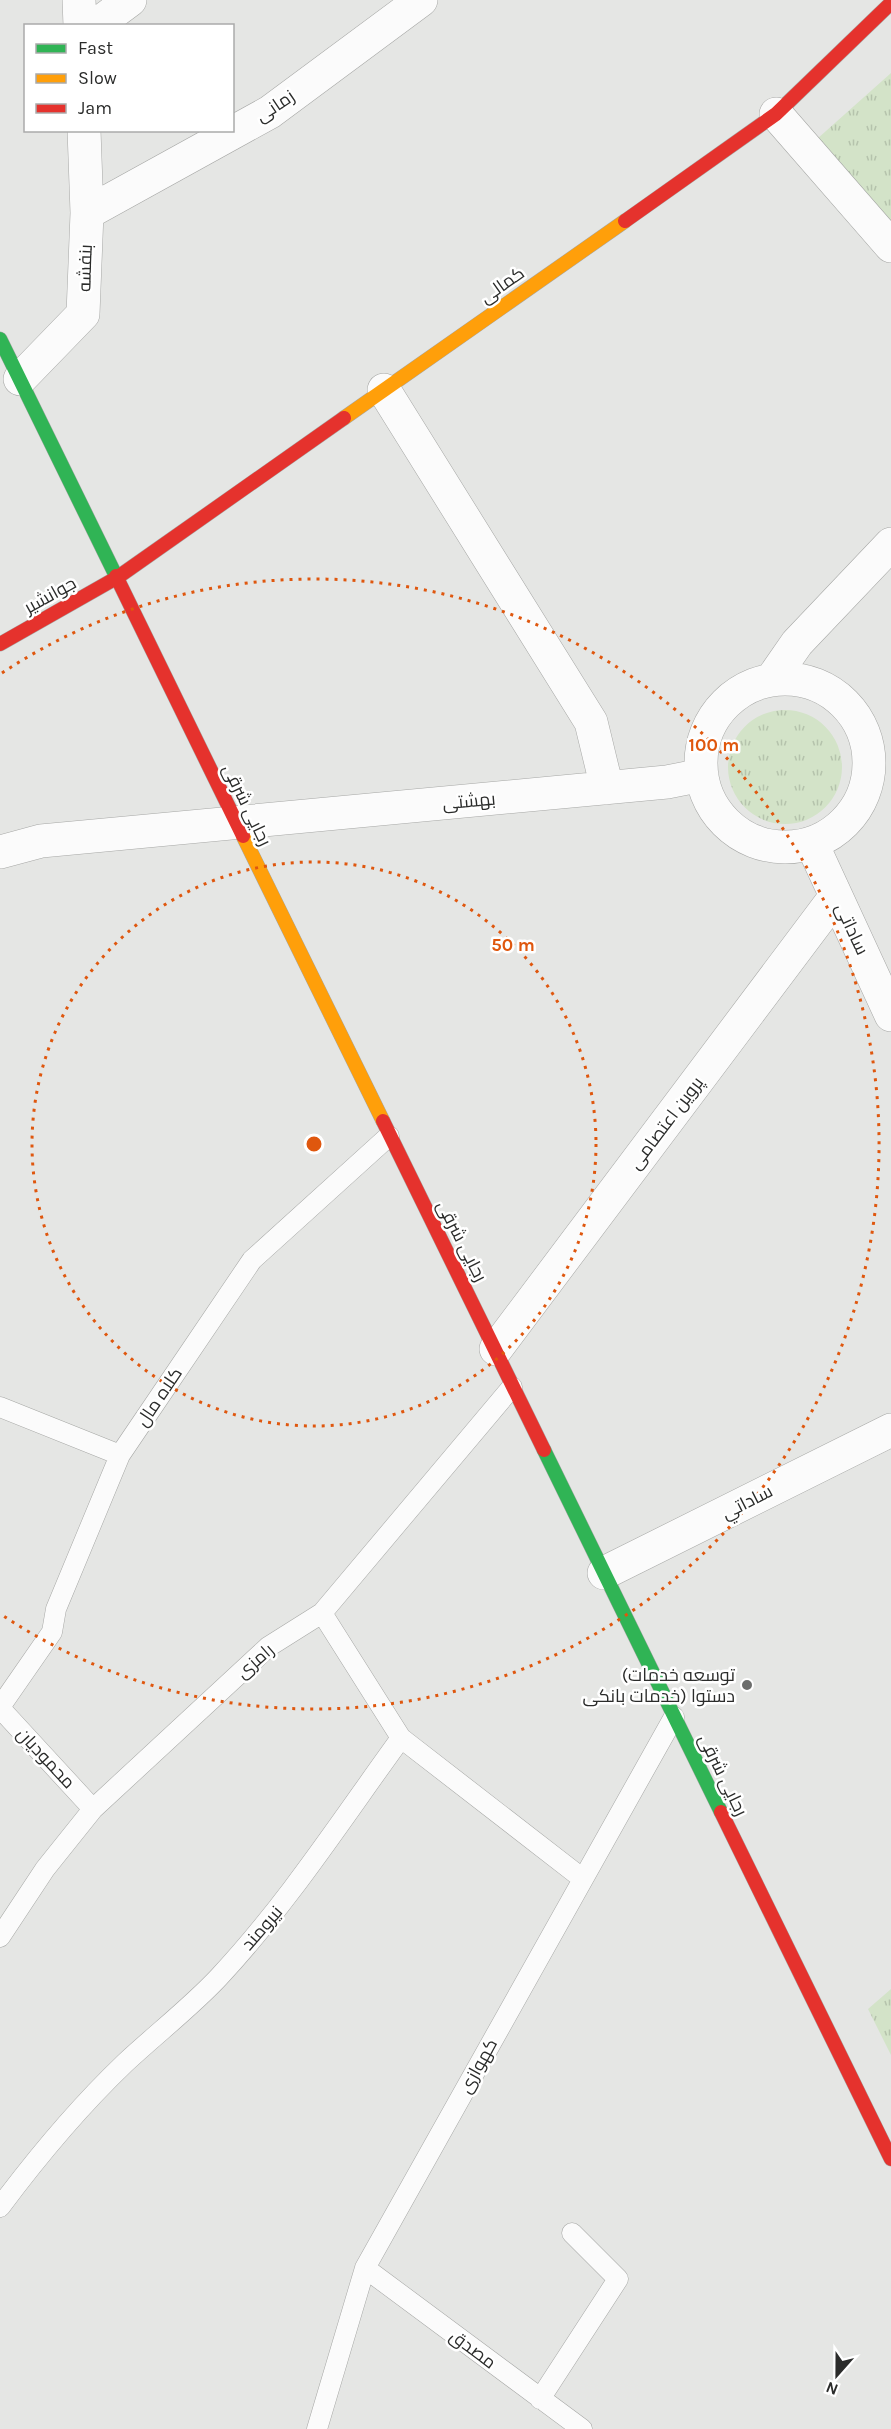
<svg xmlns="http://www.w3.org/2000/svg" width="891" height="2429" font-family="Karla,Cairo,sans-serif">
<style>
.park{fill:url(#park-tufts)}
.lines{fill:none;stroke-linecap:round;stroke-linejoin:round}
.lane-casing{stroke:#a6a7a5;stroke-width:21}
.street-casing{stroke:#a6a7a5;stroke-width:34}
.fast-casing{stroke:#a6a7a5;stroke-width:15}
.slow-casing{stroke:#a6a7a5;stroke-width:15}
.jam-casing{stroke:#a6a7a5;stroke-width:15}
.lane{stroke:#fbfbfb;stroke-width:20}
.street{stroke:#fbfbfb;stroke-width:33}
.fast{stroke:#30b455;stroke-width:14}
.slow{stroke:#ff9f0a;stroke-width:14}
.jam{stroke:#e5322d;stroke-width:14}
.ring{fill:none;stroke:#df570e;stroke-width:3;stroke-dasharray:3 6}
.poi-dot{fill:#6c6d6c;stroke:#fff;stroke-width:2}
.labels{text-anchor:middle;stroke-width:5;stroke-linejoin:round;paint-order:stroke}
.street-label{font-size:18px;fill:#2b2c2b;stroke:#fff}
.poi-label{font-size:18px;fill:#2b2c2b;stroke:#fff;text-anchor:end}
.centre{fill:#df570e;stroke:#fff;stroke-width:3}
.ring-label{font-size:18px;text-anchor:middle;font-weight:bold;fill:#df570e;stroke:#fff;stroke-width:5;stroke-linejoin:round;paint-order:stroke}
</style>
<defs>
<pattern id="park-tufts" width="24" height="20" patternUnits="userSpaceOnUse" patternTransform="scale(1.5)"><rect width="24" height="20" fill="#d3e3c8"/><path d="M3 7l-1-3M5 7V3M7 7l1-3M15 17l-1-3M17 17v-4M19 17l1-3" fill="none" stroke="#b5c3ac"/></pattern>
</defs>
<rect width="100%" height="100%" fill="#e5e6e4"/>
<path class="park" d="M 891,73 L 891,226 L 817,139 Z
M728 767a57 57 0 1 1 114 0a57 57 0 1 1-114 0Z
M 891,1989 L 891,2055 L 868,2009 Z"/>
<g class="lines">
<g class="lane-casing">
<path id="lane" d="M 0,1407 L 120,1455
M 322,1613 L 401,1738 L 583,1879
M 0,1707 L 52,1632 L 56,1609 L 120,1455 L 252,1260 L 389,1136
M 0,1708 L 93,1809
M 0,1937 L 45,1869 L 93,1809 L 268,1647 L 322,1613 L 512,1387
M 0,2207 C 38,2156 79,2107 125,2063 C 156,2034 191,2007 219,1977 C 288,1903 342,1819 401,1738
M 365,2268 L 582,2429
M 540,2399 L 618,2279 L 572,2233
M 317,2429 L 365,2268 L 674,1717"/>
</g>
<g class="street-casing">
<path id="street" d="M 79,0 L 80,26
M 95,26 L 130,0
M 776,114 L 891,246
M 87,213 L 270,112 L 421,0
M 20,379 L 83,314 L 87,213 L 84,130
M 384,390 L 591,722 L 607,788
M 772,679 L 797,643 L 891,544
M701 763a84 84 0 1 1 168 0a84 84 0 1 1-168 0Z
M 812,844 L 891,1015
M 0,852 L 41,841 L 667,782 L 702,775
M 496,1349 L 836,896
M 604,1573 L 891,1430"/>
</g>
<g class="fast-casing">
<path id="fast" d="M 0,339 L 116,576
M 544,1450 L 721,1812"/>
</g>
<g class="slow-casing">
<path id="slow" d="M 344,418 L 625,221
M 243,836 L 383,1121"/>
</g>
<g class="jam-casing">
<path id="jam" d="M 625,221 L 776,114 L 891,3
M 116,576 L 243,836
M 0,644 L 118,577 L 344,418
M 383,1121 L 544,1450
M 721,1812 L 891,2159"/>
</g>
<use href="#lane" class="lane"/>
<use href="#street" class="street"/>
<use href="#fast" class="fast"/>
<use href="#slow" class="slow"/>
<use href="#jam" class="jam"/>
</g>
<g class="ring">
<circle cx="314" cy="1144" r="282"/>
<path d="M2 673A565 565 0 1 1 2 1615"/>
</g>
<circle class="poi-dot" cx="747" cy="1685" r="6"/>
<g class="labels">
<g class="street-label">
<text transform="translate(275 106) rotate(-34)" y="6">زمانی</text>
<text transform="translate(85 268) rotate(-88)" y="6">بنفشه</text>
<text transform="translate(502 285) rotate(-35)" y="6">کمالی</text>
<text transform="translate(50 595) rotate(-29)" y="6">جوانشیر</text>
<text transform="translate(469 801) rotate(-5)" y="6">بهشتی</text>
<text transform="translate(247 805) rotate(64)" y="6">رجایی شرقی</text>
<text transform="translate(852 929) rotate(65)" y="6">ساداتی</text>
<text transform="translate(666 1123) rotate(-53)" y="6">پروین اعتصامی</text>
<text transform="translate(462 1241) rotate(63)" y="6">رجایی شرقی</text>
<text transform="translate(159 1397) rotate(-56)" y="6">کلاه مال</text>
<text transform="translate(747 1502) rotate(-27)" y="6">ساداتي</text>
<text transform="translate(255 1661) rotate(-41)" y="6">رامزی</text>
<text transform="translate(46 1758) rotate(47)" y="6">محمودیان</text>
<text transform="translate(723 1775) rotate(64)" y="6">رجایی شرقی</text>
<text transform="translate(262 1928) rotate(-49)" y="6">نیرومند</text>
<text transform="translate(478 2066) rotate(-61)" y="6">کهوازی</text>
<text transform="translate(473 2349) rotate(37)" y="6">مصدق</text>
</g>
<g class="poi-label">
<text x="735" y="1681">(توسعه خدمات<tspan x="735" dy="21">دستوا (خدمات بانکی</tspan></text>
</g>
</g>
<circle cx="314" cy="1144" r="9" class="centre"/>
<g class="ring-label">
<text x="714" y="751">100 m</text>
<text x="513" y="951">50 m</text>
</g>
<rect x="24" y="24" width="210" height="108" fill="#ffffff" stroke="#aaabaa" stroke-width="1.5"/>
<rect x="36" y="44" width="30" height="9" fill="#30b455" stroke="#aaabaa" stroke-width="1.5"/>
<text x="78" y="54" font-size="18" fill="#2b2c2b">Fast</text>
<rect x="36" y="74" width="30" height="9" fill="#ff9f0a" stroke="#aaabaa" stroke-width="1.5"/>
<text x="78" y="84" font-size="18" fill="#2b2c2b">Slow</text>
<rect x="36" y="104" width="30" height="9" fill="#e5322d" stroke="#aaabaa" stroke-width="1.5"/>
<text x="78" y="114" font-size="18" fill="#2b2c2b">Jam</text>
<g transform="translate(837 2375) rotate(201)" stroke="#ffffff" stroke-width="4.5" paint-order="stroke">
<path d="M0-4.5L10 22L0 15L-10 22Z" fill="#2b2c2b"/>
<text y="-9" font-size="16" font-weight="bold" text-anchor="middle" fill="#2b2c2b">N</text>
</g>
</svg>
